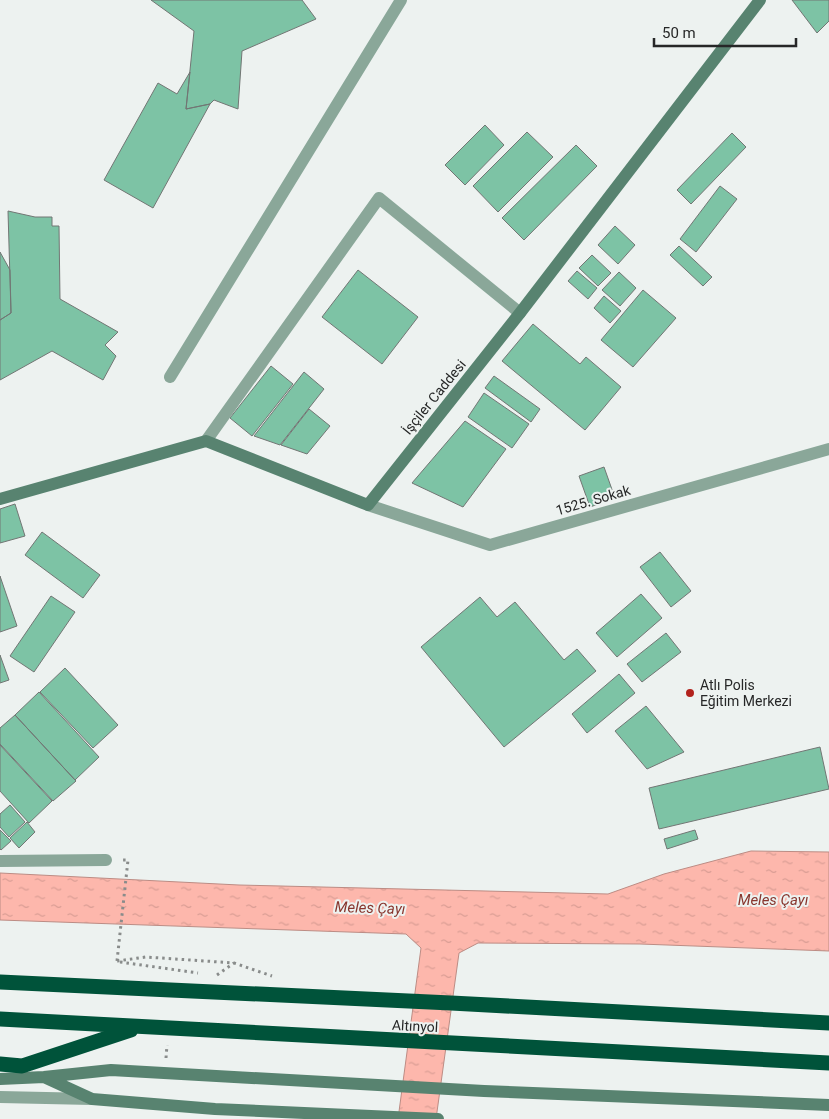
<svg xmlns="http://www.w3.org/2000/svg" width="829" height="1119" font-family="Roboto,sans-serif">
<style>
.water{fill:url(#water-ripples);stroke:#bc8c84}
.building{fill:#7dc3a5;stroke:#727674}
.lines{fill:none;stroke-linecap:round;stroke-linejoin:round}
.path{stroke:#898c8b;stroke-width:3;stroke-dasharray:2.5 4;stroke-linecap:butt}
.street{stroke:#8aa799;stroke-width:12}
.secondary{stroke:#588370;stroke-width:12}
.highway{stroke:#00533a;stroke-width:15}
.poi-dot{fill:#b2221c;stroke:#edf2f0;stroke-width:2}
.labels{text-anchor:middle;stroke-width:4;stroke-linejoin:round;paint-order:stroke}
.street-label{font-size:14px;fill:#262727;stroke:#edf2f0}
.poi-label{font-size:14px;fill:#262727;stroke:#edf2f0;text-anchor:start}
.water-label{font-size:15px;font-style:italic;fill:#88362e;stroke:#edf2f0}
</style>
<defs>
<pattern id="water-ripples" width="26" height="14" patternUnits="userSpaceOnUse" patternTransform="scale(1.25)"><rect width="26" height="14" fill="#fdb7ac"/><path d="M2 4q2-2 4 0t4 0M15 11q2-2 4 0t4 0" fill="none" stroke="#d99d94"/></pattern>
</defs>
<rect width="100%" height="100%" fill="#edf2f0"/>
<path class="water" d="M 751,851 L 829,852 L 829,951 L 640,944 L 478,943 L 459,953 L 436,1119 L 398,1119 L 421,948 L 406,934 L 0,920 L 0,873 L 239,885 L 608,894 L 664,874 Z"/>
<path class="building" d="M 151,0 L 302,0 L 316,19 L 242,51 L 238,109 L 214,100 L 210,104 L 186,109 L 194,31 Z
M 792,0 L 829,0 L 829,21 L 817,33 Z
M 190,72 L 186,109 L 210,104 L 153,208 L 104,180 L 158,83 L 177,94 Z
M 485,125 L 504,145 L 465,185 L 445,165 Z
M 527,132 L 553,157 L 498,212 L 473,186 Z
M 732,133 L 746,147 L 691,204 L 677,190 Z
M 576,145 L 597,166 L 524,240 L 502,218 Z
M 720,186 L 737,199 L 696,252 L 680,239 Z
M 8,211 L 35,217 L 52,217 L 52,226 L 59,226 L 60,299 L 118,332 L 105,345 L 116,356 L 103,380 L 52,351 L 0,380 L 0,320 L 11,313 Z
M 615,226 L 635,245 L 618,264 L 598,245 Z
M 679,246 L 712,277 L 703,286 L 670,255 Z
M 0,252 L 10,270 L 11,313 L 0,320 Z
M 592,255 L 611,273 L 598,286 L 579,268 Z
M 358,270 L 418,317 L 382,364 L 322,317 Z
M 577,271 L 597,288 L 588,299 L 568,281 Z
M 619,272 L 636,288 L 620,306 L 602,290 Z
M 643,290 L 676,318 L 633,367 L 601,340 Z
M 604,296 L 621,311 L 610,323 L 594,308 Z
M 533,324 L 580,364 L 586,357 L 621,387 L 585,430 L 502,361 Z
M 271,366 L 293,384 L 252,436 L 230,418 Z
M 304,372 L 324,389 L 280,445 L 254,436 Z
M 494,376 L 540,409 L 531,422 L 485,388 Z
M 484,393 L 529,424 L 512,448 L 468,417 Z
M 309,409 L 330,426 L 307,454 L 281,445 Z
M 465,421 L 506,449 L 463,507 L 412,483 Z
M 604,467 L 615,498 L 590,507 L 579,476 Z
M 15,504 L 25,536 L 0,543 L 0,509 Z
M 42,532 L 100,575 L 83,598 L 25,555 Z
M 660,552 L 691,591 L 671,607 L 640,567 Z
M 0,576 L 17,626 L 0,632 Z
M 641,594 L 662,618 L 617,657 L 596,633 Z
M 51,596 L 75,612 L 34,672 L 10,656 Z
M 480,597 L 497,617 L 515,602 L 564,660 L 577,649 L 596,671 L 504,747 L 421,647 Z
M 666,633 L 681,652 L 642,682 L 627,664 Z
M 0,655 L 9,680 L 0,683 Z
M 65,668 L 118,725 L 93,748 L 40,692 Z
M 619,674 L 635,693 L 587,733 L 572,714 Z
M 39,692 L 99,757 L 75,780 L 15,715 Z
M 646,706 L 684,752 L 647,769 L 615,731 Z
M 15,715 L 76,781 L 53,801 L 0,744 L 0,728 Z
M 0,745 L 52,801 L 29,823 L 0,791 Z
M 820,747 L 829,789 L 659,829 L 649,788 Z
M 10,805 L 25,822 L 9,837 L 0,827 L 0,814 Z
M 27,822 L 35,832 L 19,848 L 10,838 Z
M 0,830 L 11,841 L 1,850 L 0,849 Z
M 695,830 L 698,839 L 667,849 L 664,839 Z"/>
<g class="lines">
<path class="path" d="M 117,961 L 146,957 L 234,963 L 272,976
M 117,961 L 128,860 L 120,860
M 120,962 L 198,973
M 217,975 L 234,963
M 166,1058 L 167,1045"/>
<path class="street" d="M 170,377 L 401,0
M 206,441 L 379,198 L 520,313
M 368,505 L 490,545 L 829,449
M 0,861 L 106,860
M 0,1097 L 92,1099"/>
<path class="secondary" d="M 0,499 L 206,441 L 368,505 L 520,313 L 760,0
M 44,1077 L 92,1099 L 215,1109 L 438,1119
M 0,1079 L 44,1077 L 111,1070 L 484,1091 L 829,1105"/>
<path class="highway" d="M 0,982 L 451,1003 L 829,1023
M 0,1019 L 829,1063
M 0,1064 L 22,1066 L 131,1030"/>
</g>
<circle class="poi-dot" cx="690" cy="693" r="5"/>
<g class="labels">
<g class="street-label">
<text transform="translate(434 397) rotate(-51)" y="5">İşçiler Caddesi</text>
<text transform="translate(593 500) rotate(-16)" y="5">1525. Sokak</text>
<text transform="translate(415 1026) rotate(3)" y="5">Altınyol</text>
</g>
<g class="poi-label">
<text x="700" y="690">Atlı Polis<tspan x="700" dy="16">Eğitim Merkezi</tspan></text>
</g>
<g class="water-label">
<text x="773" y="905">Meles Çayı</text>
<text transform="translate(370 908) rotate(2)" y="5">Meles Çayı</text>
</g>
</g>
<path d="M654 38v8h142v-8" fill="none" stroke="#262727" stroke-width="2.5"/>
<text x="662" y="38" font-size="15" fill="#262727" stroke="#edf2f0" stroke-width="4" paint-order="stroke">50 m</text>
</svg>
